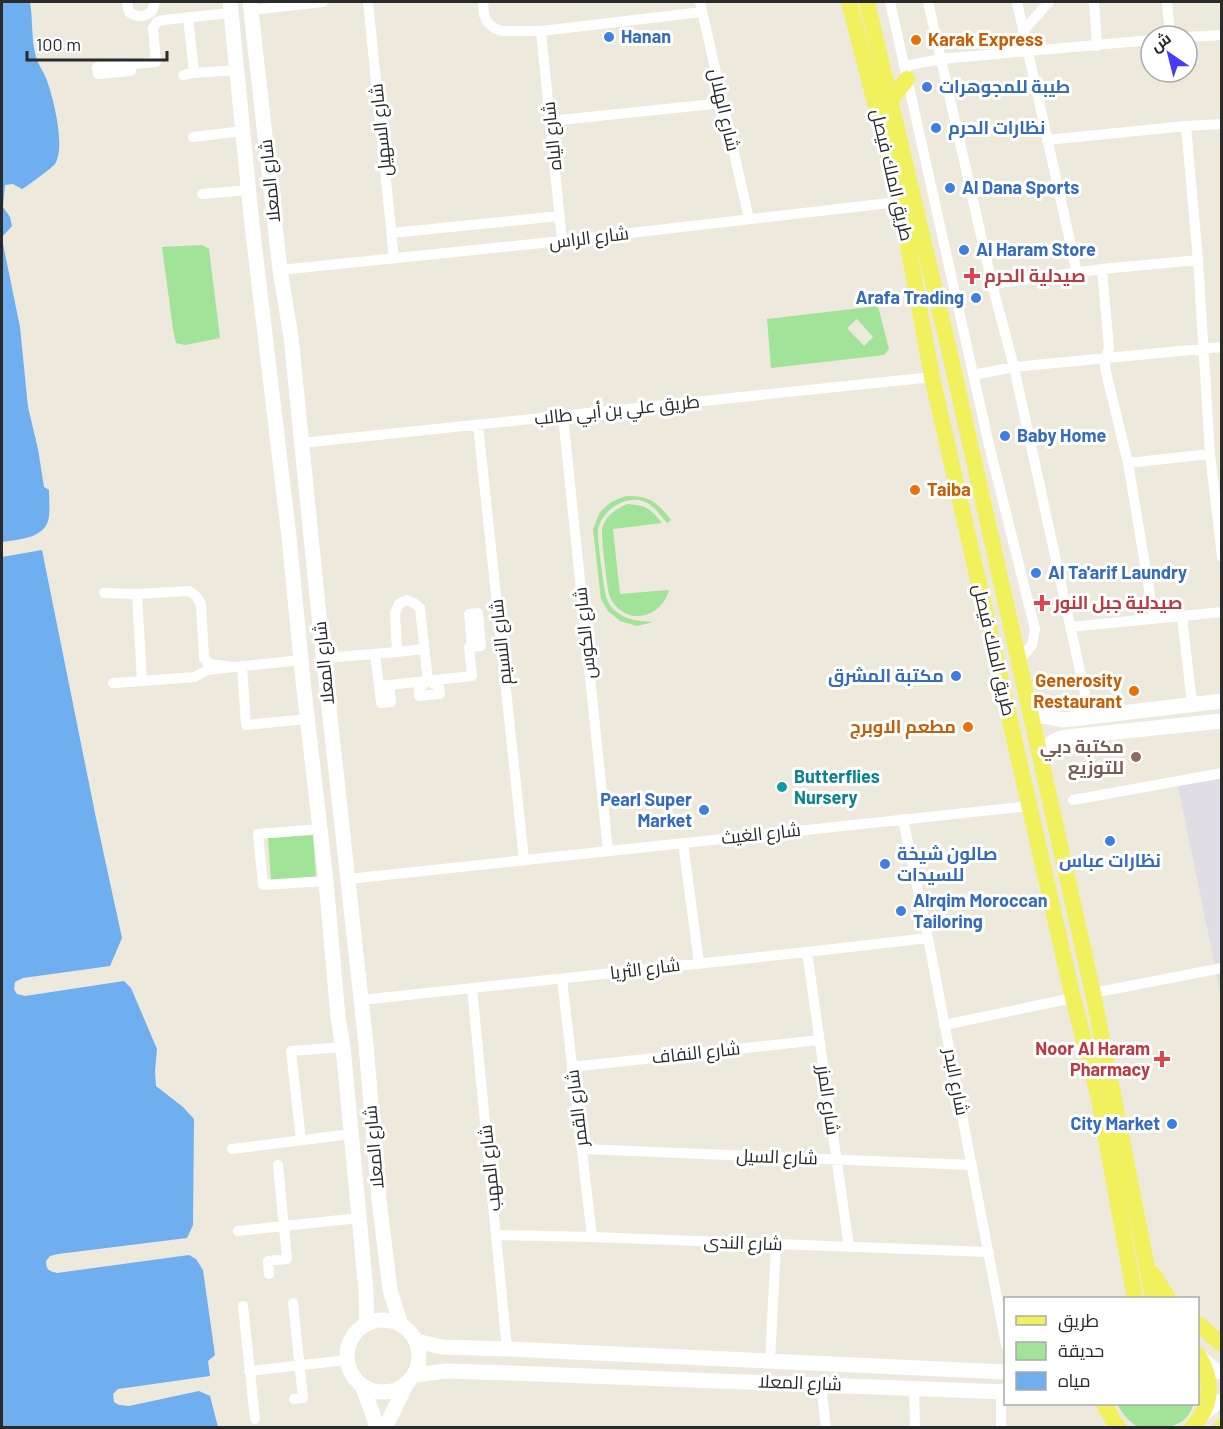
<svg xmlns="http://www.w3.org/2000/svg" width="1223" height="1429" font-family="Barlow,Cairo,sans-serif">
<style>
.industrial{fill:#e1dde5}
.green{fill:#a1e398;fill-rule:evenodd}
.water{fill:#6fafef}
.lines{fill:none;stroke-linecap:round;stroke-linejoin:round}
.street{stroke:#fff;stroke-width:10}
.secondary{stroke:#fff;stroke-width:15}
.primary{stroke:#f1f15d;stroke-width:16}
.shop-dot{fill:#3f7fe0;stroke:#fff;stroke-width:2}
.food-dot{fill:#e8710a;stroke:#fff;stroke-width:2}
.health-dot{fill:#e0444e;stroke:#fff;stroke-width:2}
.education-dot{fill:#8d6e63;stroke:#fff;stroke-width:2}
.culture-dot{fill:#0f9aa8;stroke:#fff;stroke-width:2}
.labels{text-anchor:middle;stroke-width:6;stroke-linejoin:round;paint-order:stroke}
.shop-label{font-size:18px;font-weight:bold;fill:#366cbe;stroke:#fff;text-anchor:start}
.food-label{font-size:18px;font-weight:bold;fill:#c56008;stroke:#fff;text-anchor:start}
.street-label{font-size:18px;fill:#2a2a2a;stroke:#fff}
.health-label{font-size:18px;font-weight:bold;fill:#be3a42;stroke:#fff;text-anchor:start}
.education-label{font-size:18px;font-weight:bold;fill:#785e54;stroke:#fff;text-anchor:end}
.culture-label{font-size:18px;font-weight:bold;fill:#0d838f;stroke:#fff;text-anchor:start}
</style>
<rect width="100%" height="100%" fill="#ede9dc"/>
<path class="industrial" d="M 1221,779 L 1221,996 L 1178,786 Z"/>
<path class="green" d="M 202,245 L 209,249 L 220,338 L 185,345 L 176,343 L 173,329 L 162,247 Z
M 878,306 L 889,349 L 884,355 L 771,368 L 767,319 ZM 857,319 L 873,337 L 864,346 L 847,328 Z
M 626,496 C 650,496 656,501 671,520 L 667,523 C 660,515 654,505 643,501 C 625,495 601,511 598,530 C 597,536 604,593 607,599 C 608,603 611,607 614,610 C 625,620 638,621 653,622 L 637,626 L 620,621 L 608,611 L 601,599 L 593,529 L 600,512 L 611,502 Z
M 627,504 C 646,505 651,509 662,523 L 613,529 L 620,594 L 669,590 C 663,614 634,626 616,606 C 613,603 610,598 609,594 C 607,586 601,536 602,529 C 605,516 616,509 627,504 Z
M 313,835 L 316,877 L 271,880 L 268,838 Z
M 1117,1404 L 1194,1404 C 1186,1424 1174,1428 1153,1428 C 1147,1428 1141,1428 1135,1425 C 1126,1419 1122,1412 1117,1404 Z"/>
<path class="water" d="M 2,2 L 30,2 C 33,19 31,39 36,57 C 38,64 43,71 46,78 C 53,96 66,147 55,164 C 53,167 26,187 22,189 L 13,184 L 5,185 L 3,207 L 10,217 L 12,226 L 3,236 L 3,244 L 20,327 L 28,407 L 38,449 L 44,487 L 49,490 C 49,499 50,508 49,516 C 47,539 19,539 2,542 Z
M 42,550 L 96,818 L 122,938 L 110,966 L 23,978 L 15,982 L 14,989 L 17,994 L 25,996 L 124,981 L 131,988 L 157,1049 L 155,1071 L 156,1086 L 183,1107 L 194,1119 L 193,1225 L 187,1238 L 58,1254 L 50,1256 L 46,1261 C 46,1270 49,1271 57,1273 L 189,1255 L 196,1259 L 203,1270 L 215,1355 L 208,1361 L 210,1376 L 118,1389 L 113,1394 L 114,1402 L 119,1405 L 129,1406 L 199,1391 L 210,1396 L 218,1427 L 2,1427 L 2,557 Z"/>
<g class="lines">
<path class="street" d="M 127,2 L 129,12 C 137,18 145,18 152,11 L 155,2
M 368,2 L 394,259
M 483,2 L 484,15 L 488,23 L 494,28 L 502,31 L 541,31 L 702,12
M 700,2 L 749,219
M 890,2 L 989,445 L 1035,629 L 1032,645 L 1018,662
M 928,2 L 992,284 L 1014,367 L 1090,717
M 1017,2 L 1077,273
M 1094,2 L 1097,46
M 1167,2 L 1170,36
M 251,10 L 323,2
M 541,31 L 562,241
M 1023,31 L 1049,2
M 1187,37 L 1222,35
M 130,63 L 131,71 L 98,74 L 97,67 L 156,62 L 153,28 L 157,22 L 163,20 L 231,13
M 904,66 L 941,59 L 1151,40
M 194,73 L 237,70
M 183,75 L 194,73 L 188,17
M 550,121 L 723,103
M 1186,126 L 1198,260 L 1210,454 L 1222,557
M 193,137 L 243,131
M 1047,140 L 1186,126 L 1222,124
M 202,194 L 249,190
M 392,233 L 560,216
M 1102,269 L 1109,348 L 1106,358 L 1105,368 L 1128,463 L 1154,619
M 280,270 L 562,241 L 898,202
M 992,284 L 1102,269 L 1198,260
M 973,375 L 1014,367 L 1222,347
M 563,416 L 608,851
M 478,425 L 524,860
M 302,443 L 932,377
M 1128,463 L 1210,454
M 104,593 L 137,594
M 1182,616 L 1192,704
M 1070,627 L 1222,612
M 397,652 L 424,649
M 375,654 L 379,686
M 324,658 L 397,652 L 395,613 L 399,604 L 407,600 L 414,603 L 420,608 L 428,681 L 419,688 L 419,696 L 440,694 L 439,686 L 428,681
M 242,666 L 246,725 L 307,719
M 234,667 L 209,664 L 204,658 L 201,604 L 196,596 L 189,591 L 137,594 L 142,681 L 195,677 L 207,670 L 301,660
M 113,683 L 142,681
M 389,685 L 391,702 L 381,703 L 379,686 L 389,685 L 472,676 L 469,647 L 481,646 L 478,613 L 469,614 L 472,647
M 1073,800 L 1222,773
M 903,819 L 928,938 L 1006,1345
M 319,829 L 258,834 L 263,885 L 326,881
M 683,843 L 699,963
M 348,879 L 1030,806
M 807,952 L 849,1247
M 562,979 L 592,1237
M 472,988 L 507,1349
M 1093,993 L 1222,968
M 361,1000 L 807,952 L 928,938
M 944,1025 L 1073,998
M 572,1067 L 819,1040
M 301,1140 L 291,1051 L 343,1047
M 232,1149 L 351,1134
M 582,1149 L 972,1165
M 238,1231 L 359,1218
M 496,1235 L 592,1237 L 989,1252
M 269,1274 L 268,1261 L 287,1259 L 278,1165
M 293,1303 L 303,1398 L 294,1399
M 243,1306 L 255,1419
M 770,1361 L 776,1244
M 249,1371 L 347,1360
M 821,1384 L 826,1428
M 914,1388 L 915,1428
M 1001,1428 L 1001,1392"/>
<path class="secondary" d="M 230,2 L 252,225 L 289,537 L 303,681 L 326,881 L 338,1017 L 343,1047 L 366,1291 L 367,1324
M 250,2 L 280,270 L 291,337 L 319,616 L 366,1045 L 379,1199 L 390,1290 L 401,1325
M 1029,709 L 1042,716 L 1063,720 L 1222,701
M 1040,758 C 1046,746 1054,739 1067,737 L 1222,721
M347 1356a36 36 0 1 1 72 0a36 36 0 1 1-72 0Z
M 416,1341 L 442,1347 L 507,1349 L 1006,1372
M 1200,1357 C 1206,1363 1213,1371 1222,1372
M 415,1375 L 446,1371 L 510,1373 L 1006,1392
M 362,1386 L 372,1412 L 377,1428
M 1201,1416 L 1216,1403 L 1222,1401
M 385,1428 L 407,1383"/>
<path class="primary" d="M 849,2 L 880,122 L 907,240 L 932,377 L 1073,998 L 1099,1099 L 1135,1298
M 867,2 L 950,354 L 1093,993 L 1153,1298
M 891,99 L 907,79
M 1153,1274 L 1168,1298
M 1198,1324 L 1222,1344
M 1104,1404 L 1114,1422 L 1119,1428
M 1192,1428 C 1212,1405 1214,1381 1198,1355
M 1221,1428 L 1222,1427"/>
</g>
<g class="shop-dot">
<circle cx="609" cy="37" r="6"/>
<circle cx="927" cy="87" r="6"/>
<circle cx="936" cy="128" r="6"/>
<circle cx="950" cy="188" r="6"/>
<circle cx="964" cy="250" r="6"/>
<circle cx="976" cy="298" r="6"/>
<circle cx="1005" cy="436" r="6"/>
<circle cx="1036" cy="573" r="6"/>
<circle cx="956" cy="676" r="6"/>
<circle cx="704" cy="810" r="6"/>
<circle cx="1110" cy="841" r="6"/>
<circle cx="885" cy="864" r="6"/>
<circle cx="901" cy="911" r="6"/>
<circle cx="1172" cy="1124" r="6"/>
</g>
<g class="food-dot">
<circle cx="916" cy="40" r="6"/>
<circle cx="915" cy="490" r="6"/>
<circle cx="1134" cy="691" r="6"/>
<circle cx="968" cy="727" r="6"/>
</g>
<g class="health-dot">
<path d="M969 267h6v6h6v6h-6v6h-6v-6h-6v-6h6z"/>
<path d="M1039 594h6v6h6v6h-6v6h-6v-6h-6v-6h6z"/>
<path d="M1159 1050h6v6h6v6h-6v6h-6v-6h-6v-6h6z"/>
</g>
<circle class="education-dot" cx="1136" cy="757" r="6"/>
<circle class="culture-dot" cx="782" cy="787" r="6"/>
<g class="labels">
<g class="shop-label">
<text x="621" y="43">Hanan</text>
<text x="939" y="93">طيبة للمجوهرات</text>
<text x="948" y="134">نظارات الحرم</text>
<text x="962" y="194">Al Dana Sports</text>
<text x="976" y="256">Al Haram Store</text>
<text x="964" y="304" text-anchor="end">Arafa Trading</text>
<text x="1017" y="442">Baby Home</text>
<text x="1048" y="579">Al Ta'arif Laundry</text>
<text x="944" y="682" text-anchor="end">مكتبة المشرق</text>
<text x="692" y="806" text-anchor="end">Pearl Super<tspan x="692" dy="21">Market</tspan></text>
<text x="897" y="860">صالون شيخة<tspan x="897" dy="21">للسيدات</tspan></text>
<text x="1110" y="867" text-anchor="middle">نظارات عباس</text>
<text x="913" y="907">Alrqim Moroccan<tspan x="913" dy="21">Tailoring</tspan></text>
<text x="1160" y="1130" text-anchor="end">City Market</text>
</g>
<g class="food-label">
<text x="928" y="46">Karak Express</text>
<text x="927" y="496">Taiba</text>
<text x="1122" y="687" text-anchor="end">Generosity<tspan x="1122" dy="21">Restaurant</tspan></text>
<text x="956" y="733" text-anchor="end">مطعم الاوبرج</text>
</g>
<g class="street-label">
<text transform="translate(724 110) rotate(77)" y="6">شارع الهلال</text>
<text transform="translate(381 130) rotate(-96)" y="6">شارع السهيل</text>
<text transform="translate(552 136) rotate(-96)" y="6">شارع الياه</text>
<text transform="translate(892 175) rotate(77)" y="6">طريق الملك فيصل</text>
<text transform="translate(270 181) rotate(-96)" y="6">شارع المعلا</text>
<text transform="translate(589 238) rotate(-7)" y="6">شارع الراس</text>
<text transform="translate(617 410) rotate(-6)" y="6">طريق علي بن أبي طالب</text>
<text transform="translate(585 633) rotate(-96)" y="6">شارع الكوس</text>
<text transform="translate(501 642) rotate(-96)" y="6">شارع النسيم</text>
<text transform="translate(994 650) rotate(77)" y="6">طريق الملك فيصل</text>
<text transform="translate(324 663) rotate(-96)" y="6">شارع المعلا</text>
<text transform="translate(761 834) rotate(-6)" y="6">شارع الغيث</text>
<text transform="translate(645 969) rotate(-7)" y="6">شارع الثريا</text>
<text transform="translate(696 1053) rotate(-6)" y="6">شارع النفاف</text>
<text transform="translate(956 1082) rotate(79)" y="6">شارع البدر</text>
<text transform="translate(828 1100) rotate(82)" y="6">شارع المزر</text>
<text transform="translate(577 1108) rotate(-97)" y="6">شارع القمر</text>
<text transform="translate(374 1147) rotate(-95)" y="6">شارع المعلا</text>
<text transform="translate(777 1157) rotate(2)" y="6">شارع السيل</text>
<text transform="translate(490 1168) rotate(-96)" y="6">شارع المهب</text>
<text transform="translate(743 1243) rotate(2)" y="6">شارع الندى</text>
<text transform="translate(800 1383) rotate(2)" y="6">شارع المعلا</text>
</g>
<g class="health-label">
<text x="984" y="282">صيدلية الحرم</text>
<text x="1054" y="609">صيدلية جبل النور</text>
<text x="1150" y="1055" text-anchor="end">Noor Al Haram<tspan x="1150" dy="21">Pharmacy</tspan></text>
</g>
<g class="education-label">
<text x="1124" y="753">مكتبة دبي<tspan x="1124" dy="21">للتوزيع</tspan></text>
</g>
<g class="culture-label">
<text x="794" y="783">Butterflies<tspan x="794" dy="21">Nursery</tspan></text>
</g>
</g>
<rect width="1223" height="1429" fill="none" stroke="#2a2a2a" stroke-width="6"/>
<rect x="1004" y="1297" width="195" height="108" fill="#ffffff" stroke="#aaaaaa" stroke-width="1.5"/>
<rect x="1016" y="1316" width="30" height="9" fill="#f1f15d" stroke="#aaaaaa" stroke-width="1.5"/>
<text x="1058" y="1327" font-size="18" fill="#2a2a2a">طريق</text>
<rect x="1016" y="1342" width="30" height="18" fill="#a1e398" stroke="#aaaaaa" stroke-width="1.5"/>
<text x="1058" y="1357" font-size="18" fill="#2a2a2a">حديقة</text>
<rect x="1016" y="1372" width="30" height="18" fill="#6fafef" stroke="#aaaaaa" stroke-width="1.5"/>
<text x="1058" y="1387" font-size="18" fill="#2a2a2a">مياه</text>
<g transform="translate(1169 54) rotate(325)"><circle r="28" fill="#ffffff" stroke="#aaaaaa" stroke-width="1.5"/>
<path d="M0-4.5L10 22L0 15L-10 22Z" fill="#443bfb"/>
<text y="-9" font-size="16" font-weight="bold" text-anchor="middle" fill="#2a2a2a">ش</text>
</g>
<path d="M27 51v9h140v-9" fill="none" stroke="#2a2a2a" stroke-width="3"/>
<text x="36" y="51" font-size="18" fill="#2a2a2a" stroke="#ffffff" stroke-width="4.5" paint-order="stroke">100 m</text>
</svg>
